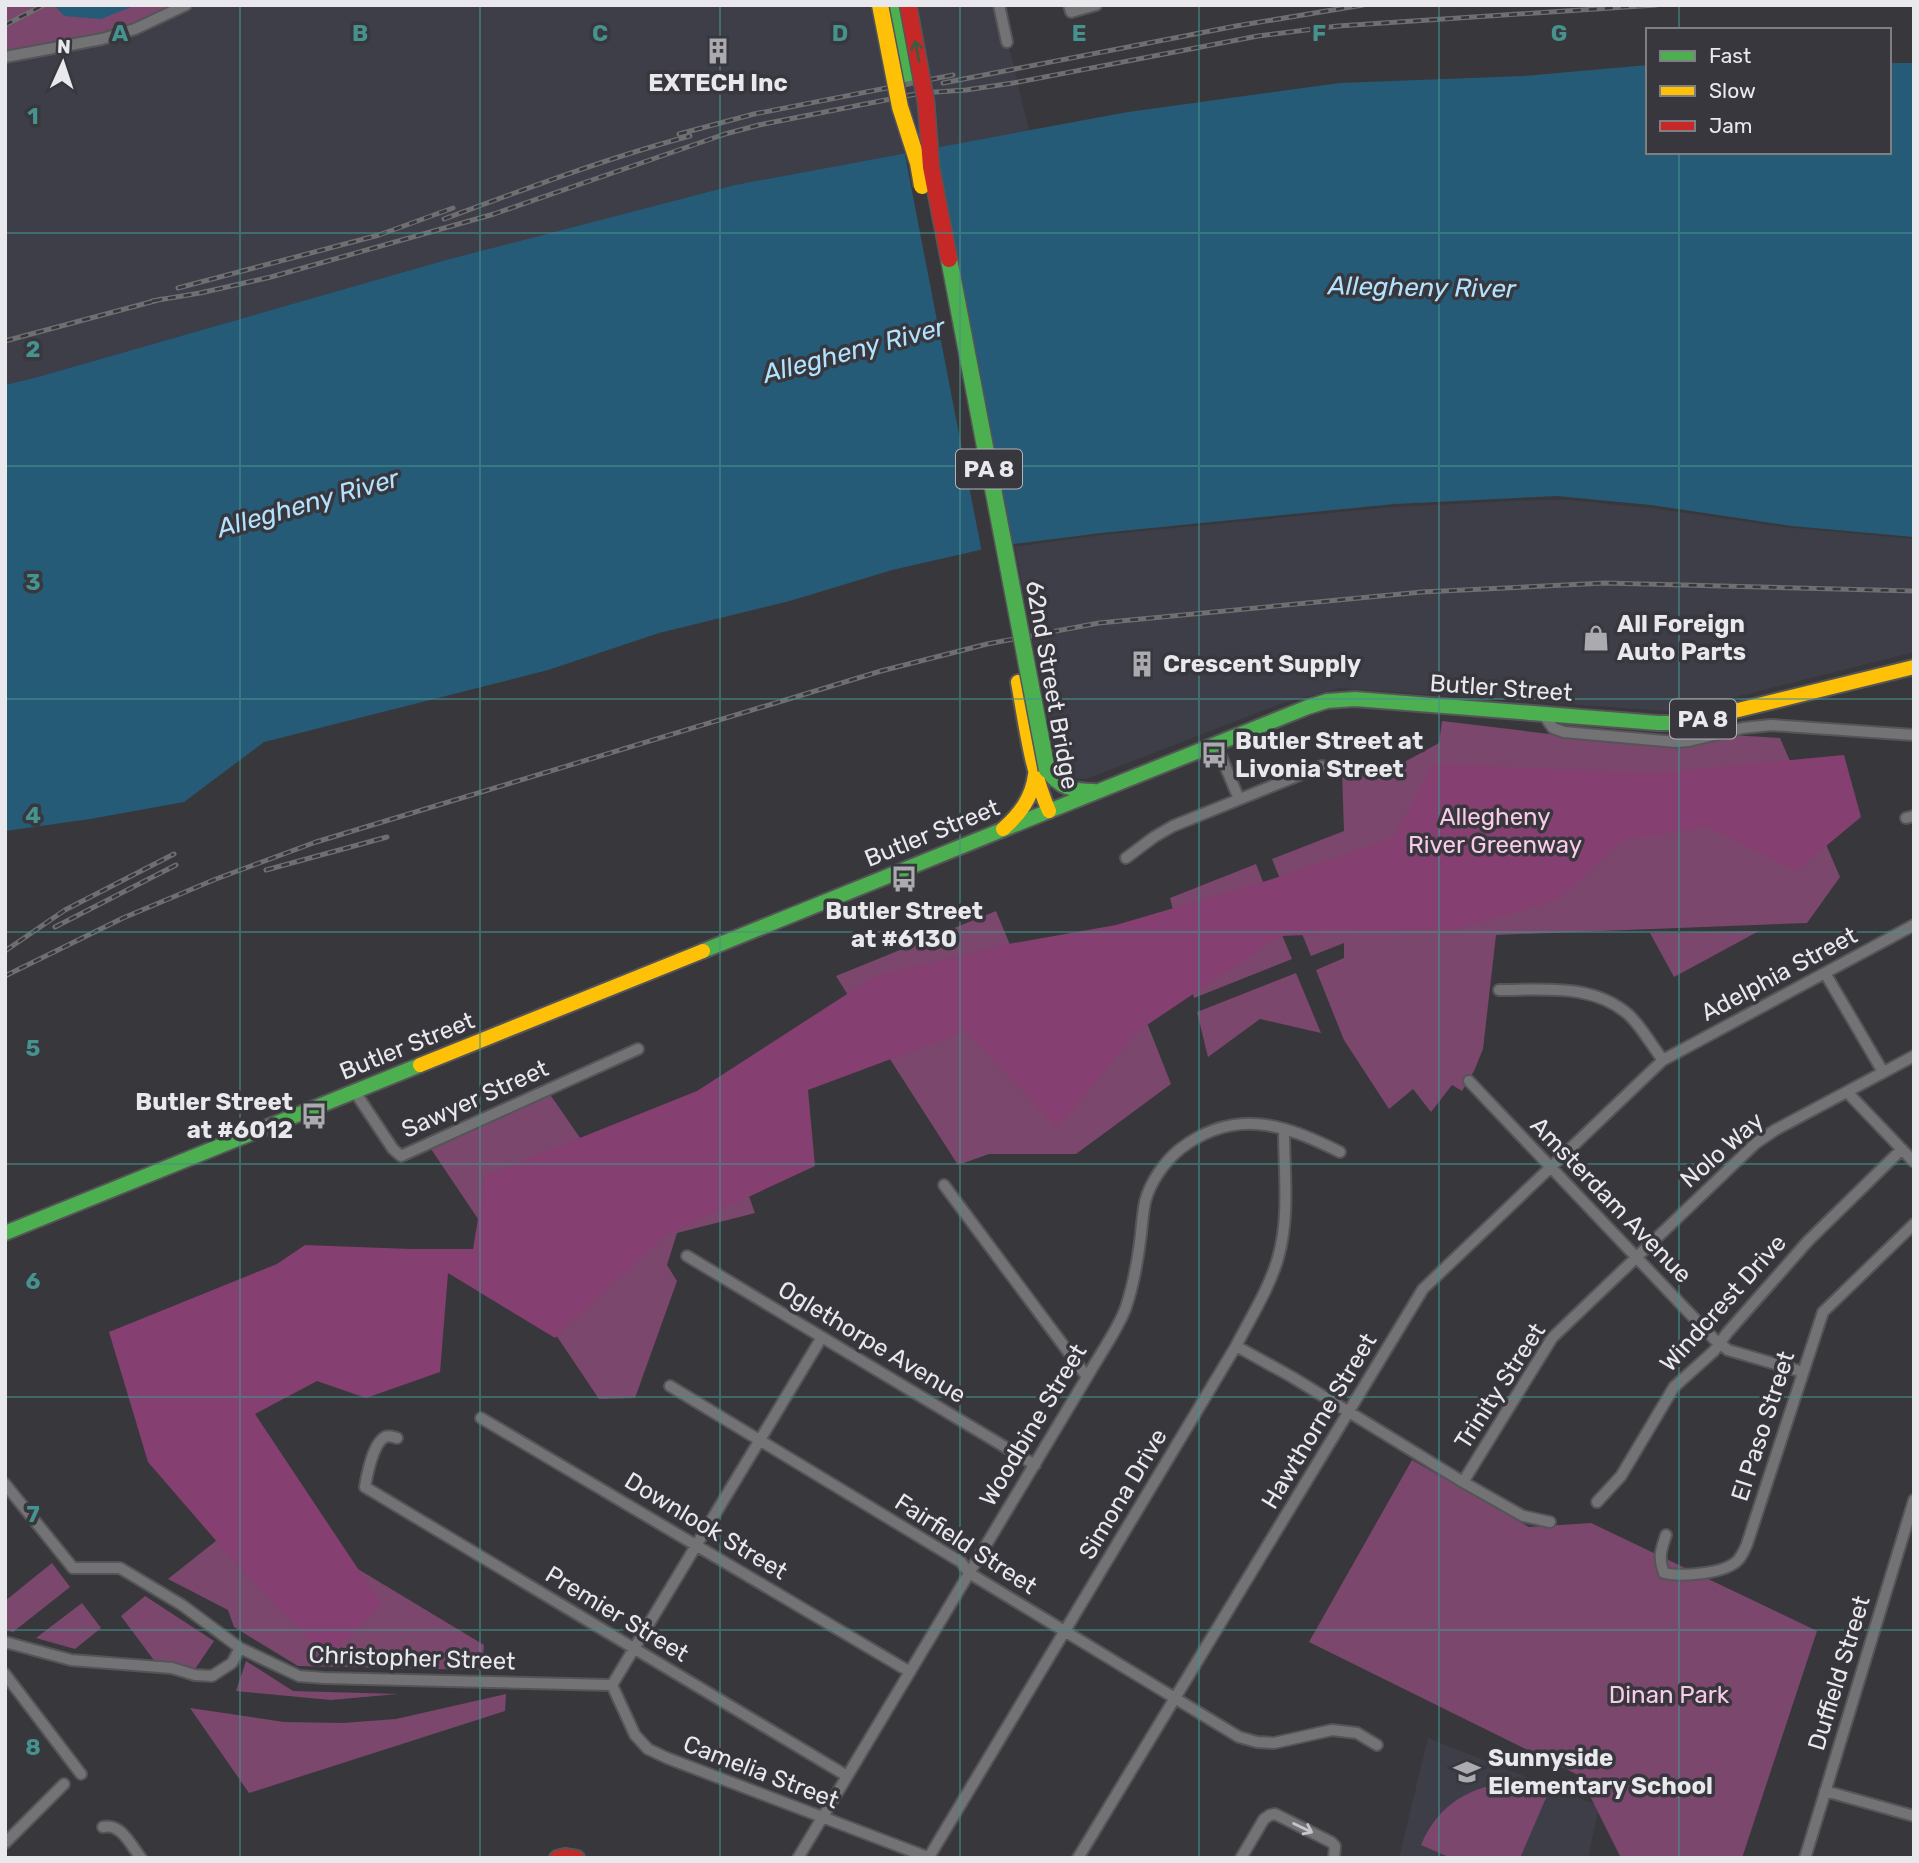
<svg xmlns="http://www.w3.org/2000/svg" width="1919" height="1863" font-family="Rubik,sans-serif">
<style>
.built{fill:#3e3e49}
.green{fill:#7c476c}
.forest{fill:#853f70}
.water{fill:#265b77}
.pier{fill:#38383c}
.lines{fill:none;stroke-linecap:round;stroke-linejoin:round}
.street-casing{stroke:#555558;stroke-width:14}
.fast-casing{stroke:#555558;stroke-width:18}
.slow-casing{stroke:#555558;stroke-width:18}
.jam-casing{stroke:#555558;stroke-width:18}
.street{stroke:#737375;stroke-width:10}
.fast{stroke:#4caf50;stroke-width:14}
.slow{stroke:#ffc107;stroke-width:14}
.jam{stroke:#c62828;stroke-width:14}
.rail-casing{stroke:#6f6f72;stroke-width:5}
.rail{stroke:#37373d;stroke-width:2.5;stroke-dasharray:8;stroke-linecap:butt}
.fast-bridge-casing{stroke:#555558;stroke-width:19;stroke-linecap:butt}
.slow-bridge-casing{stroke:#555558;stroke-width:19;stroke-linecap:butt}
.jam-bridge-casing{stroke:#555558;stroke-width:19;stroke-linecap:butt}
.fast-bridge{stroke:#4caf50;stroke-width:16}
.slow-bridge{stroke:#ffc107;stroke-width:16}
.jam-bridge{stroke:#c62828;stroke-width:16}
.oneway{stroke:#3d5b43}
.oneway2{stroke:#c6c5c9}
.grid{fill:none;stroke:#46928e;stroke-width:2;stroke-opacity:0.55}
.labels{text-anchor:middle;stroke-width:7;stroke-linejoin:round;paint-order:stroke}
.shield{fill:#37373d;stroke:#b4b3b8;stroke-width:2}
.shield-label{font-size:23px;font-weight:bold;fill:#e9e8ed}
.poi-label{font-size:24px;font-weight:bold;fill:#e9e8ed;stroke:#37373d;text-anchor:start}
.street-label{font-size:24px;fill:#e9e8ed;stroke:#37373d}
.park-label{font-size:24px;fill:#f9cbe8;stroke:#37373d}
.water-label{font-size:26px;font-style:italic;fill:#b2e2fe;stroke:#37373d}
.grid-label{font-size:23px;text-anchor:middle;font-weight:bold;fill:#46928e;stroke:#37373d;stroke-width:7;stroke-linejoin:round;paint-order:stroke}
</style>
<rect width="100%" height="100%" fill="#38383c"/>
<path class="built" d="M 167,5 L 999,5 L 1029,131 L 735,185 L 446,260 L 38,377 L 5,385 L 5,51 Z
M 1537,500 L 1568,500 L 1650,508 L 1783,527 L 1914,539 L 1914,652 L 1696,707 L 1667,711 L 1339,688 L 1280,704 L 1086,779 L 1072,778 L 1061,772 L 1058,766 L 1015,547 L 1101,535 L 1394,507 Z
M 1428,1738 L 1599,1806 L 1588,1858 L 1399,1858 Z"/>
<path class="green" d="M 5,5 L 186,5 L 135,29 L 5,57 Z
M 1442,721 L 1608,741 L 1731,735 L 1780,738 L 1840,877 L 1807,923 L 1496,935 L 1483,1049 L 1474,1071 L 1462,1091 L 1452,1085 L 1431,1112 L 1413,1089 L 1389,1109 L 1344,1040 L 1316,970 L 1344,958 L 1344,943 L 1311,956 L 1272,859 L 1344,831 L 1342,771 L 1381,775 L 1439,743 Z
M 1256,864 L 1272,905 L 1181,941 L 1170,898 Z
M 996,911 L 1013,952 L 860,1014 L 836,976 Z
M 1275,918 L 1292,959 L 1194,998 L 1184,955 Z
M 1110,929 L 1171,1084 L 1076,1154 L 989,1154 L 958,1165 L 868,1025 Z
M 1759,931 L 1674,977 L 1650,933 Z
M 1296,973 L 1321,1033 L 1260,1019 L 1208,1057 L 1197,1012 Z
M 549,1093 L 587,1148 L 737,1163 L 755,1213 L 677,1233 L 667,1265 L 677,1281 L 635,1398 L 599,1399 L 429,1146 Z
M 1412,1460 L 1529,1527 L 1591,1523 L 1817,1631 L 1742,1858 L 1621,1858 L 1580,1776 L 1309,1642 Z
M 241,1521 L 318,1545 L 484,1645 L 482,1670 L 298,1666 L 234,1627 L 228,1610 L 168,1579 Z
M 52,1563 L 70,1587 L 13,1632 L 5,1630 L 5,1601 Z
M 145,1596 L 214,1641 L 195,1669 L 156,1663 L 121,1616 Z
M 82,1603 L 101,1628 L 75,1649 L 36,1638 Z
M 246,1661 L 293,1691 L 398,1694 L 331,1700 L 236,1691 Z
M 506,1694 L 505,1711 L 249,1793 L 190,1708 L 284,1722 L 343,1723 L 396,1719 Z
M 1501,1783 C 1518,1783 1532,1786 1549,1791 L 1520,1858 L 1451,1858 L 1421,1845 C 1437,1808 1462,1791 1501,1783 Z"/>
<path class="forest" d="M 1844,755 L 1861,817 L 1796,871 L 1708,827 L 1623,840 L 1557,900 L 1456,929 L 1280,936 L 1138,1031 L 1057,1128 L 966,1031 L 808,1090 L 815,1166 L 664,1236 L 555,1338 L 448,1273 L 440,1372 L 366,1398 L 317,1381 L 255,1414 L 382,1605 L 327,1657 L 237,1565 L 148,1462 L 109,1332 L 277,1264 L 305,1245 L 410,1249 L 473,1249 L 485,1176 L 697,1091 L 875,976 L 1003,945 L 1116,925 L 1266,881 L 1393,838 L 1433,764 L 1657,773 Z"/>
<path class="water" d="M 54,5 L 136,5 L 101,19 L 64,16 Z
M 1889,63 L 1914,63 L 1914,537 L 1792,526 L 1651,505 L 1557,496 L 1394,504 L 1101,533 L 997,546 L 892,570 L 793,600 L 659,633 L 548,670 L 264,742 L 184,802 L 90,819 L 5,831 L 5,385 L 38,377 L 446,260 L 735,185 L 1128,112 L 1340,83 L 1524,76 L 1648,65 L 1648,152 L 1889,152 Z"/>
<path class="pier" d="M 935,145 L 998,550 L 982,553 L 904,150 Z"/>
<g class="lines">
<g class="street-casing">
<path id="street" d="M 999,5 L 1007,42
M 1069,5 L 1071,12 L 1096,5
M 5,57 L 102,39 L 135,29 L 186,5
M 1543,714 L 1553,728 L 1564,732 L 1676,742 L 1689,741 L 1743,728 L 1771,725 L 1914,735
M 1216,744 L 1239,799
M 1906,818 L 1914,816
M 1126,858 L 1154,837 L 1173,826 L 1322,766
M 1825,973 L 1883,1072
M 1499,990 C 1544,990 1594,983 1630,1016 C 1643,1029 1652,1046 1663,1060
M 1469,1081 L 1714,1339 L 1728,1350 L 1803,1372
M 355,1092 L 393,1149 L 401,1156 L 638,1049
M 1847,1092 L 1914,1162
M 944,1185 L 1087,1377
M 687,1256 L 1035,1465
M 1236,1346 L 1292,1377 L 1463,1482 L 1523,1516 L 1550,1522
M 670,1386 L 961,1562 L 969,1573 L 1239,1737 L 1257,1742 L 1274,1743 L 1332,1730 L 1357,1733 L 1377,1745
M 481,1418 L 910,1672
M 397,1438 C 392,1437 390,1435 385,1437 C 373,1443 367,1475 365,1487 L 847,1776
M 1463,1482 L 1552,1338 L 1756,1143 L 1775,1130 L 1914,1056
M 5,1484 L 73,1568 L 120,1568 L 182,1605 L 240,1648 L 299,1676 L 324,1678 L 612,1685
M 1597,1502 L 1621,1476 L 1674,1387 L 1714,1351 L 1727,1333 L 1808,1241 L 1902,1149
M 1666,1535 C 1661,1550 1658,1557 1664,1573 C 1681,1577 1727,1574 1739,1559 C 1742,1555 1745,1549 1747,1544 L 1823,1312 L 1914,1224
M 5,1642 L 71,1660 L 172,1668 L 195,1675 L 212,1676 L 232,1663 L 240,1648
M 5,1674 L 81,1774
M 612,1685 L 822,1337
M 612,1685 L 635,1735 L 648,1749 L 667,1758 L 930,1858
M 1825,1791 L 1914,1816
M 103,1827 C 121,1823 130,1844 141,1858
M 5,1843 L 64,1784
M 929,1857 L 1236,1346 C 1251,1317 1269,1289 1278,1258 C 1290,1216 1284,1173 1284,1130
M 798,1858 L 1087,1377 C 1098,1357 1119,1328 1126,1307 C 1134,1283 1138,1259 1141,1234 C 1142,1223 1143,1212 1145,1202 C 1150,1182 1165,1161 1180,1149 C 1235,1107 1284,1124 1340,1152
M 1078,1858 L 1423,1289 L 1663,1060 L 1914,925
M 1241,1858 L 1264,1819 L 1270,1815 L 1275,1814 L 1331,1842 L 1335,1846 L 1334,1858
M 1805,1858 L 1914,1500"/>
</g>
<g class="fast-casing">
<path id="fast" d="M 894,5 L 908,78
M 1047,770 C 1059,788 1074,791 1094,791
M 1049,811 L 1308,707 L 1327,701 L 1355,699 L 1658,723 L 1679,723 L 1726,713
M 703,951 L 1049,811
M 5,1233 L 420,1065"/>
</g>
<g class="slow-casing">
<path id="slow" d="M 1018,682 C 1026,726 1031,770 1049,811
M 1726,713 L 1914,667
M 1003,829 C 1020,814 1032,798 1035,775
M 420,1065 L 703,951"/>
</g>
<g class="jam-casing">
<path id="jam" d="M 557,1858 L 565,1856 L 577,1858"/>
</g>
<use href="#street" class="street"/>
<use href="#fast" class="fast"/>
<use href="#slow" class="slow"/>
<use href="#jam" class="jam"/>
<g class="rail-casing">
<path id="rail" d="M 5,25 L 44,5
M 943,83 L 1236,26 L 1363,5
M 679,134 L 754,114 L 953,75
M 444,219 C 525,189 607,158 690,136
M 178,288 L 379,235 L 453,208
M 152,301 L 200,293 L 271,277 L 494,214 L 725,134 L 759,125 L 921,93 L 966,90 L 1013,83 L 1258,36 L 1338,26 L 1656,5
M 5,341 L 162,299
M 266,870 L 387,837
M 55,927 L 176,865
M 5,951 L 65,910 L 174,854
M 5,976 L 123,918 L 216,879 L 316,842 L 881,671 L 987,644 L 1099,623 L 1422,592 L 1605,583 L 1914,591"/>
</g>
<use href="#rail" class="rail"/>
<g class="fast-bridge-casing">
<path id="fast-bridge" d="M 949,259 L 1047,770"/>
</g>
<g class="slow-bridge-casing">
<path id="slow-bridge" d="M 880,5 L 900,107 L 918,163 L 922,186"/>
</g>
<g class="jam-bridge-casing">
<path id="jam-bridge" d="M 908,5 L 926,102 L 931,167 L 949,259"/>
</g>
<use href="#fast-bridge" class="fast-bridge"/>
<use href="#slow-bridge" class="slow-bridge"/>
<use href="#jam-bridge" class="jam-bridge"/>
</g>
<defs><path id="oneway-shaft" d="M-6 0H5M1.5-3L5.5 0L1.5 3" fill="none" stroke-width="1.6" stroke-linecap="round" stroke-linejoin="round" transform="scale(1.75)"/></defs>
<use class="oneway" href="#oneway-shaft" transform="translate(917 51) rotate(-101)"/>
<use class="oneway2" href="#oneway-shaft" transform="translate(1303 1828) rotate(26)"/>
<path class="grid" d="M 240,5 L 240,1858M 480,5 L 480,1858M 720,5 L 720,1858M 960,5 L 960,1858M 1199,5 L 1199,1858M 1439,5 L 1439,1858M 1679,5 L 1679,30M 1679,152 L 1679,1858M 5,233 L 1914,233M 5,466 L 1914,466M 5,699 L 1914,699M 5,932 L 1914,932M 5,1164 L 1914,1164M 5,1397 L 1914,1397M 5,1630 L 1914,1630"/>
<defs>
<g id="building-bare" transform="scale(2.1)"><path d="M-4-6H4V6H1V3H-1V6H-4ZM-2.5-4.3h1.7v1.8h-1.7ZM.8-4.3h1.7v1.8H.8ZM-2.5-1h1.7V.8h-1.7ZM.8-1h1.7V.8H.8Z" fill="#abaaaf" stroke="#37373d" stroke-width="2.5" paint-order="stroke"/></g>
<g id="shop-bare" transform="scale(2.1)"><path d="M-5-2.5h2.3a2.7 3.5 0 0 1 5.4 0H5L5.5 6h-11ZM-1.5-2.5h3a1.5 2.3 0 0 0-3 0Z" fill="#abaaaf" stroke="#37373d" stroke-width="2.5" paint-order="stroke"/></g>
<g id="bus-bare" transform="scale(2.1)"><path d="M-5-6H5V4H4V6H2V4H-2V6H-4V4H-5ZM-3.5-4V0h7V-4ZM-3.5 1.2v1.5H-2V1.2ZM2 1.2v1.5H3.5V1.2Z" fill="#abaaaf" stroke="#37373d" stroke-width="2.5" paint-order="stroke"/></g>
<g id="school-bare" transform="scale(2.1)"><path d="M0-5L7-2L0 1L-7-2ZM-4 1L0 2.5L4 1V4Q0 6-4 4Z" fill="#abaaaf" stroke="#37373d" stroke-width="2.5" paint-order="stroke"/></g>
</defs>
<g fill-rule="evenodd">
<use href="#building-bare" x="718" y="51"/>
<use href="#shop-bare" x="1596" y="638"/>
<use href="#building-bare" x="1142" y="664"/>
<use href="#bus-bare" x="1214" y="755"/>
<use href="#bus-bare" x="904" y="879"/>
<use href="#bus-bare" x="314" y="1116"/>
<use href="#school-bare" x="1467" y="1772"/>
</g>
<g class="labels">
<g class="shield">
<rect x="956" y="449.5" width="66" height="39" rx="5"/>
<rect x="1670" y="699.5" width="66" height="39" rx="5"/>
</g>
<g class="shield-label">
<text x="989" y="477">PA 8</text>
<text x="1703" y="727">PA 8</text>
</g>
<g class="poi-label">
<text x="718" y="91" text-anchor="middle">EXTECH Inc</text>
<text x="1617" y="632">All Foreign<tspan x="1617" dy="28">Auto Parts</tspan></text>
<text x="1163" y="672">Crescent Supply</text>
<text x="1235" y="749">Butler Street at<tspan x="1235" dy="28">Livonia Street</tspan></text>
<text x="904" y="919" text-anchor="middle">Butler Street<tspan x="904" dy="28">at #6130</tspan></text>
<text x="293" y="1110" text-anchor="end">Butler Street<tspan x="293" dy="28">at #6012</tspan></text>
<text x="1488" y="1766">Sunnyside<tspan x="1488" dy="28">Elementary School</tspan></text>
</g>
<g class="street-label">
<text transform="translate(1052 685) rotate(80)" y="8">62nd Street Bridge</text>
<text transform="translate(1501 688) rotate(4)" y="8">Butler Street</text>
<text transform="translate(932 833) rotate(-22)" y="8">Butler Street</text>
<text transform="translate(1779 974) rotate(-28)" y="8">Adelphia Street</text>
<text transform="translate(407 1046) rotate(-22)" y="8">Butler Street</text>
<text transform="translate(475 1099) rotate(-24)" y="8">Sawyer Street</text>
<text transform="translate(1722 1150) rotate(-41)" y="8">Nolo Way</text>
<text transform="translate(1611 1200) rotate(46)" y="8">Amsterdam Avenue</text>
<text transform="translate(1723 1303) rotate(-48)" y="8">Windcrest Drive</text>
<text transform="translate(872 1342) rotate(31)" y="8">Oglethorpe Avenue</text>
<text transform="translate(1500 1386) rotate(-57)" y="8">Trinity Street</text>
<text transform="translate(1319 1421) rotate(-59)" y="8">Hawthorne Street</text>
<text transform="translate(1033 1425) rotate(-59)" y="8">Woodbine Street</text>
<text transform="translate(1763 1426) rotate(-72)" y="8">El Paso Street</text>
<text transform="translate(1123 1494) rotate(-59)" y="8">Simona Drive</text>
<text transform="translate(706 1526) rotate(31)" y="8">Downlook Street</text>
<text transform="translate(966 1544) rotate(33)" y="8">Fairfield Street</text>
<text transform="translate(617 1614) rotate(31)" y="8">Premier Street</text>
<text transform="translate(412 1658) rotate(2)" y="8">Christopher Street</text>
<text transform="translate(1839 1673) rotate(-73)" y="8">Duffield Street</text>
<text transform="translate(761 1772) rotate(21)" y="8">Camelia Street</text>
</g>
<g class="park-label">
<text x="1495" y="825">Allegheny<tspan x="1495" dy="28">River Greenway</tspan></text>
<text x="1669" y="1703">Dinan Park</text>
</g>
<g class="water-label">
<text transform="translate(1422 287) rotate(1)" y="9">Allegheny River</text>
<text transform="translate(854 350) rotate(-15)" y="9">Allegheny River</text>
<text transform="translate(308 503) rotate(-16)" y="9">Allegheny River</text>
</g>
</g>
<g class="grid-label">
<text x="120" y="41">A</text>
<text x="360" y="41">B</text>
<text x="600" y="41">C</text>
<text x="840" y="41">D</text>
<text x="1079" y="41">E</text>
<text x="1319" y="41">F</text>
<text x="1559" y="41">G</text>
<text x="33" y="124">1</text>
<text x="33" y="357">2</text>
<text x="33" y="590">3</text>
<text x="33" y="823">4</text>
<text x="33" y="1056">5</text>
<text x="33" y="1289">6</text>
<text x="33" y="1522">7</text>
<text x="33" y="1755">8</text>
</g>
<rect width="1919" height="1863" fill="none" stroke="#e9e8ed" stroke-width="14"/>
<rect x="1646" y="28" width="245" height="126" fill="#37373d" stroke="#7e7e83" stroke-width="2"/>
<rect x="1660" y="51" width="35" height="10" fill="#4caf50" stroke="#7e7e83" stroke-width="2"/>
<text x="1709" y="63" font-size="21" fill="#e9e8ed">Fast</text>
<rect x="1660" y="86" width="35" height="10" fill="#ffc107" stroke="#7e7e83" stroke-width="2"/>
<text x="1709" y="98" font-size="21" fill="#e9e8ed">Slow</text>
<rect x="1660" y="121" width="35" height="10" fill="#c62828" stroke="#7e7e83" stroke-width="2"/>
<text x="1709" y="133" font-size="21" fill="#e9e8ed">Jam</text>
<g transform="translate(63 63) rotate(3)" stroke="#37373d" stroke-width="5" paint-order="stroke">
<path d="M0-5L12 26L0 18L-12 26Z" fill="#e9e8ed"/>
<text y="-10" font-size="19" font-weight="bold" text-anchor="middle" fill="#e9e8ed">N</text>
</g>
</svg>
